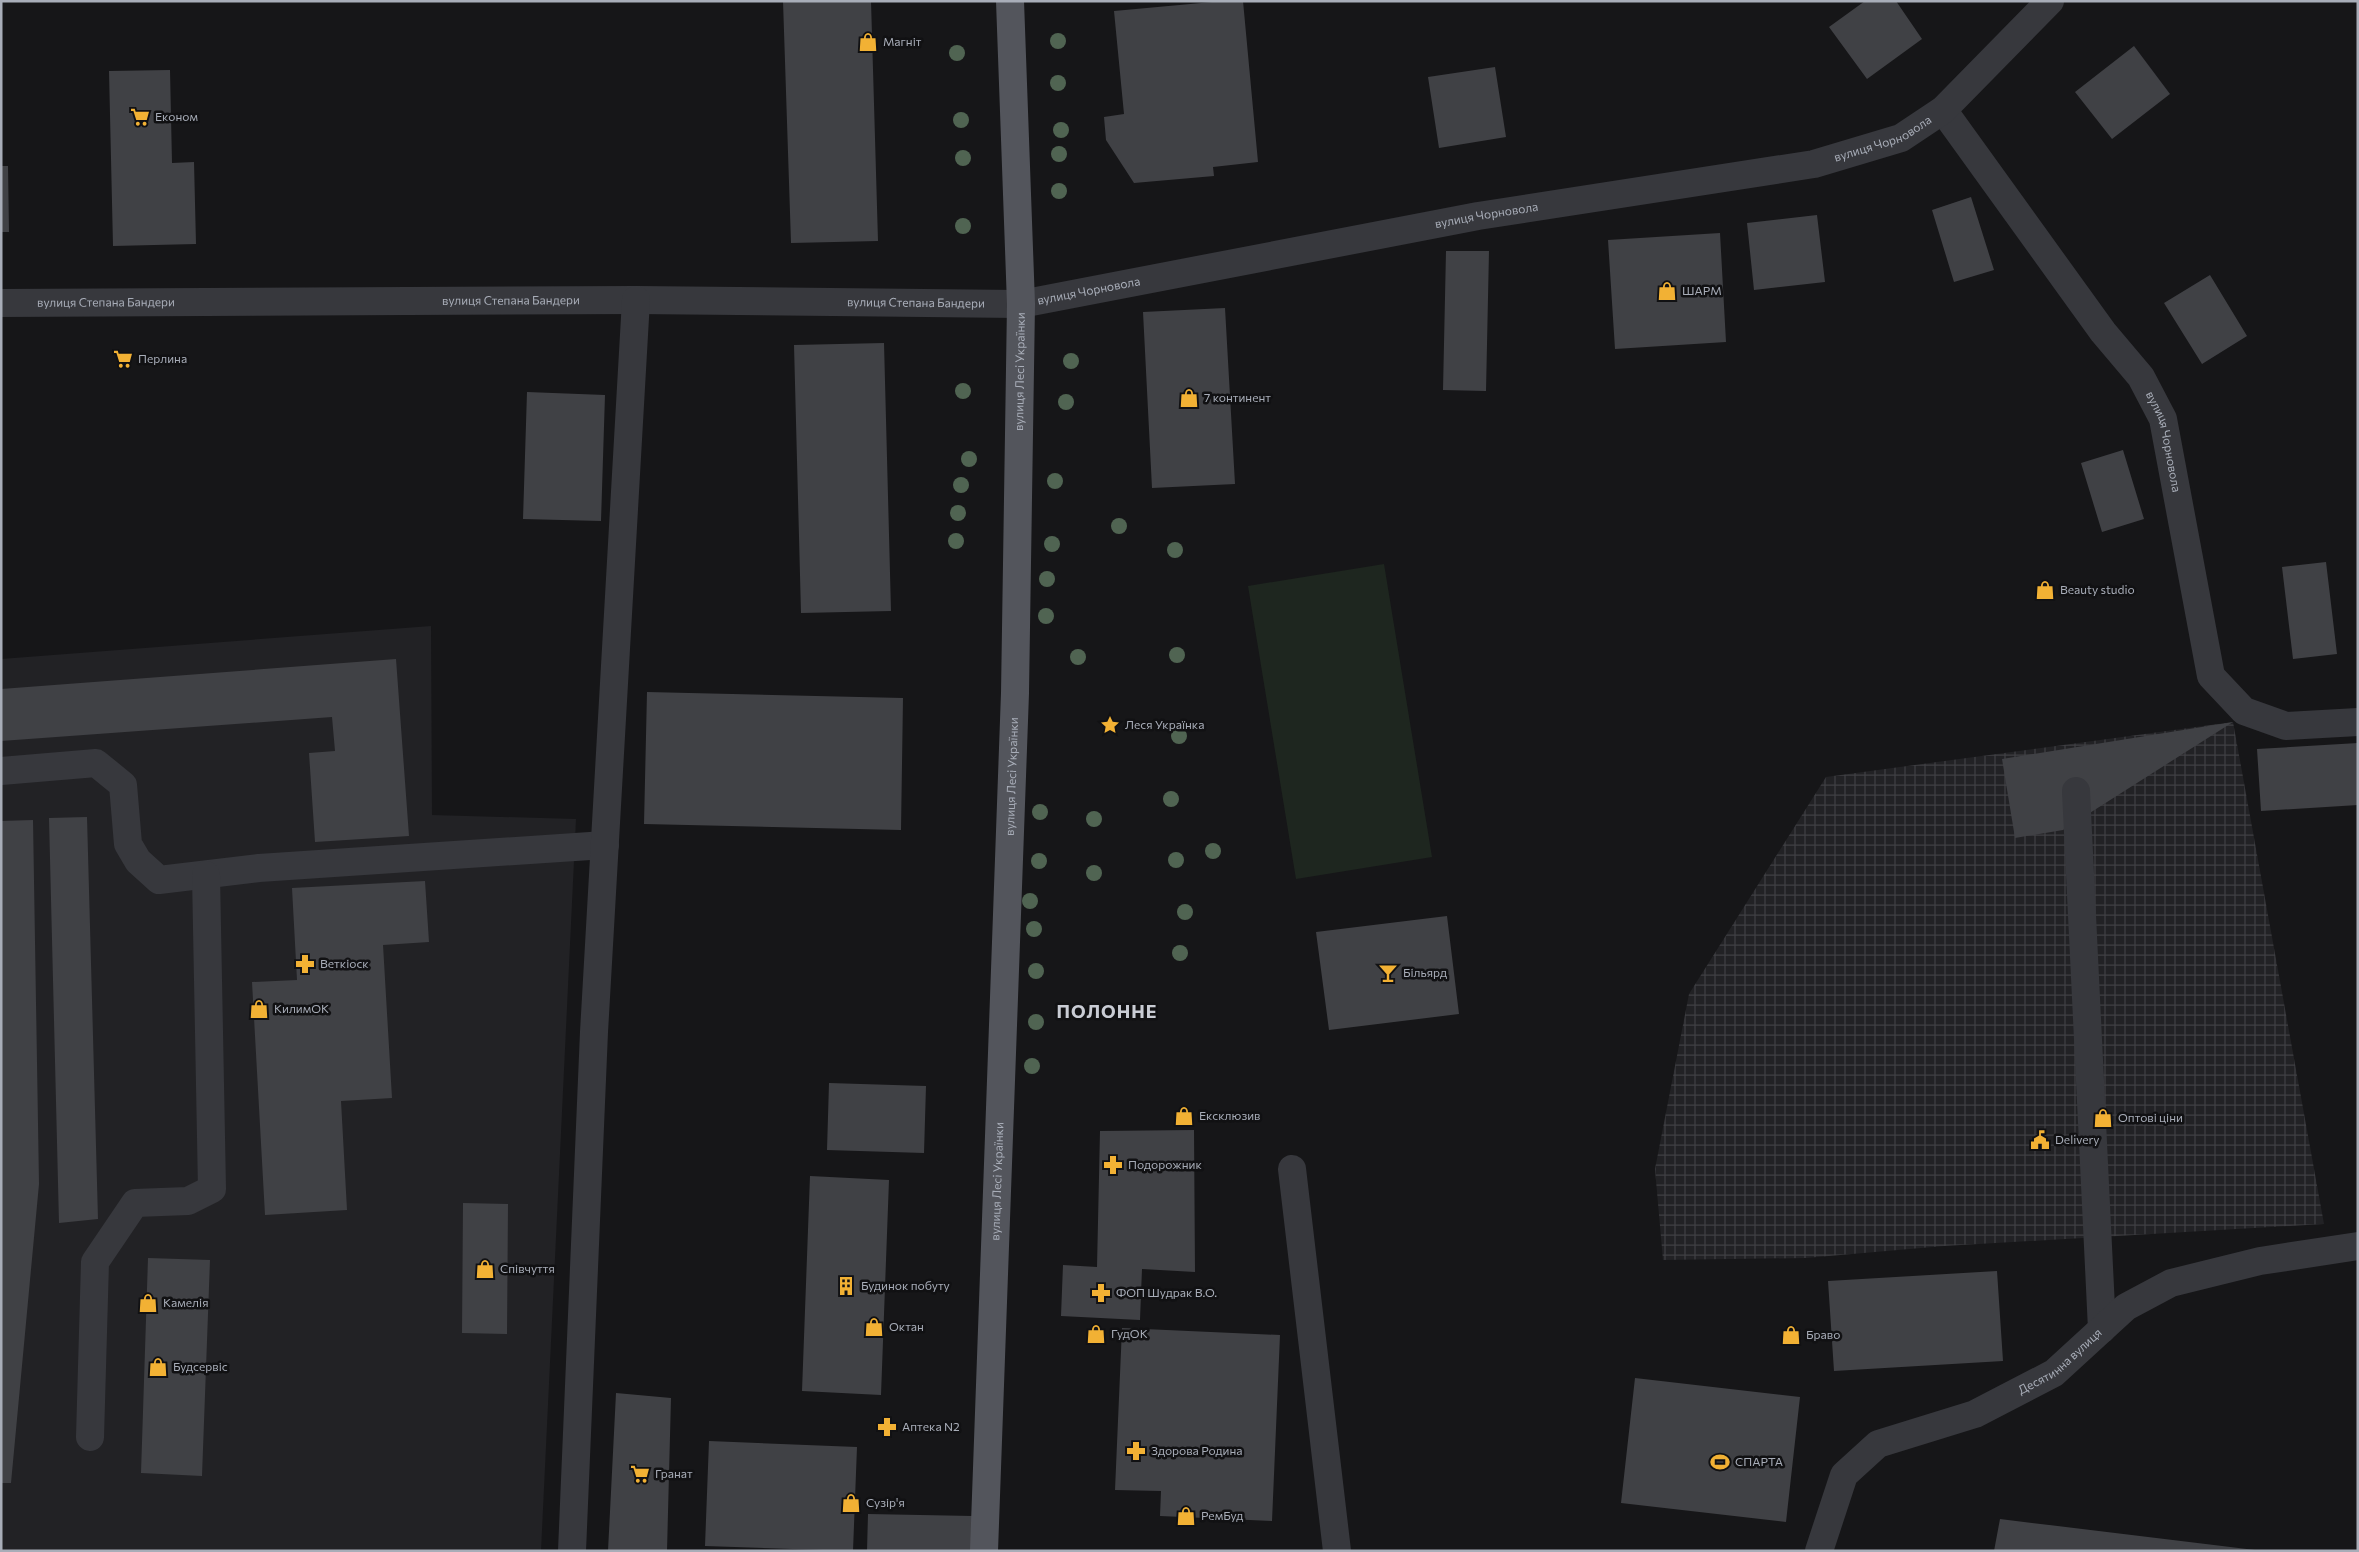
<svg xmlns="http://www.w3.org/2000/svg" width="2359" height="1552" font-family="Commissioner,sans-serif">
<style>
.built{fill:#222225}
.industrial{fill:url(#industrial-grid)}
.garden{fill:#1e261f}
.building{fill:#404145}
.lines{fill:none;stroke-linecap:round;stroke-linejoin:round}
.minor{stroke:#37383d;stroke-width:28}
.major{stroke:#53555c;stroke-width:28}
.tree{fill:#506452}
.labels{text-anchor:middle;stroke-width:5;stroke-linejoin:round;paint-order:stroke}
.poi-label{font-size:12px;fill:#a8adb8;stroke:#111113;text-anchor:start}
.street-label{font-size:12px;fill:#a8adb8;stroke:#111113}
.district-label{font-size:18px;font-weight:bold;letter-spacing:1px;fill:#c9ccd4;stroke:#111113}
</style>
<defs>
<pattern id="industrial-grid" width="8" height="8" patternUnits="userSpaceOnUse" patternTransform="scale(1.25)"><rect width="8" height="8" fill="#222225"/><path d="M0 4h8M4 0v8" fill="none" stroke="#3f3f43"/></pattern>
</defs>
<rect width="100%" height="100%" fill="#161618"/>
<path class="built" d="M 431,626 L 432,815 L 576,819 L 541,1551 L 1,1551 L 1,659 Z"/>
<path class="industrial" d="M 2233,722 L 2324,1224 L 1944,1246 L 1806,1258 L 1663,1260 L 1655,1169 L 1689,994 L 1826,777 Z"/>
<path class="garden" d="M 1384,564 L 1432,857 L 1296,879 L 1248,586 Z"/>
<path class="building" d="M 783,1 L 871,1 L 878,241 L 791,243 Z
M 1223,1 L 1243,1 L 1258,162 L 1213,167 L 1214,176 L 1134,183 L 1106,140 L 1104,117 L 1124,114 L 1114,11 Z
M 1865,1 L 1896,1 L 1922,39 L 1867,79 L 1829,27 Z
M 2134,46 L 2170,94 L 2112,139 L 2075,92 Z
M 1495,67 L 1506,137 L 1439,148 L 1428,77 Z
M 170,70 L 172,163 L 194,162 L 196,244 L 113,246 L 109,71 Z
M 1,166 L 8,166 L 9,232 L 1,232 Z
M 1971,197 L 1994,270 L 1954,282 L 1932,210 Z
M 1817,215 L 1825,282 L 1754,290 L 1747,223 Z
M 1720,233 L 1726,342 L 1615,349 L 1608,240 Z
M 1446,251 L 1489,251 L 1486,391 L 1443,390 Z
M 2210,275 L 2247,336 L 2202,364 L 2164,303 Z
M 1225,308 L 1235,484 L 1152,488 L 1143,312 Z
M 884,343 L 891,611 L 801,613 L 794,345 Z
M 527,392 L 605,395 L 601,521 L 523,519 Z
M 2123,450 L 2144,519 L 2102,532 L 2081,463 Z
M 2326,562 L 2337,654 L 2293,659 L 2282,567 Z
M 396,659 L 409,836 L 315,842 L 309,753 L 335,751 L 332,717 L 1,741 L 1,689 Z
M 647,692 L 903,698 L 901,830 L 644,824 Z
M 2233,722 L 2063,830 L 2015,838 L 2002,759 Z
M 2358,743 L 2358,805 L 2261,811 L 2257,749 Z
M 87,817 L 98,1219 L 59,1223 L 49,818 Z
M 33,820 L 39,1184 L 11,1483 L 1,1483 L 1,821 Z
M 425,881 L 429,942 L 383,945 L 392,1098 L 341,1101 L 347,1210 L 265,1215 L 252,982 L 297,980 L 292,888 Z
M 1447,916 L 1459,1014 L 1329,1030 L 1316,932 Z
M 829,1083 L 926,1086 L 924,1153 L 827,1150 Z
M 1194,1130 L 1195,1272 L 1142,1269 L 1140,1320 L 1061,1316 L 1063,1265 L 1097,1267 L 1100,1131 Z
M 810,1176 L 889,1180 L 881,1395 L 802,1391 Z
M 463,1203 L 508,1204 L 507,1334 L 462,1333 Z
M 148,1258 L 210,1260 L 202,1476 L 141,1473 Z
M 1997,1271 L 2003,1361 L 1834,1371 L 1828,1281 Z
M 1122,1328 L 1280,1335 L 1272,1521 L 1160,1516 L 1161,1491 L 1115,1490 Z
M 1635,1378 L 1800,1397 L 1786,1522 L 1621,1503 Z
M 616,1393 L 671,1398 L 667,1551 L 608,1551 Z
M 709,1441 L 857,1447 L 853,1551 L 705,1546 Z
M 868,1514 L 973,1516 L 971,1551 L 867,1551 Z
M 2000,1519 L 2255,1550 L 2255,1551 L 1994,1551 Z"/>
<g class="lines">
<g class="minor">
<path id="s1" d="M 1943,110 L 2103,332 L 2141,377 L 2163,419 L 2211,676 L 2244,711 L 2286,726 L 2358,722"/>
<path id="s2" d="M 1,303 L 636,300 L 1021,304 L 1478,216 L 1814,164 L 1901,138 L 1943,110 L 2050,1"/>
<path d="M 1,771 L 96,763 L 123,785 L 128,844 L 138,861 L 159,880 L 259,868 L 605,845"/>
<path d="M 2076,791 L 2102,1329"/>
<path d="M 1292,1169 L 1337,1551"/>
<path d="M 90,1437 L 95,1262 L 135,1203 L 188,1201 L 212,1189 L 206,875"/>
<path d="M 572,1551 L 594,1032 L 636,300"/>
<path id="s3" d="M 1819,1551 L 1844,1475 L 1878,1444 L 1975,1414 L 2054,1373 L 2126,1307 L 2171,1283 L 2260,1261 L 2358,1246"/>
</g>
<path class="major" id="s4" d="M 984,1551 L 1015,693 L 1021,304 L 1010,1"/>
</g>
<g class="tree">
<circle cx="1058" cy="41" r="8"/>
<circle cx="957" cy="53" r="8"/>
<circle cx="1058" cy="83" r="8"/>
<circle cx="961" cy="120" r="8"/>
<circle cx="1061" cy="130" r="8"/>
<circle cx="1059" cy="154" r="8"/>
<circle cx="963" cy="158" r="8"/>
<circle cx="1059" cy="191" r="8"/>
<circle cx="963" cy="226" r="8"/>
<circle cx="1071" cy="361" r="8"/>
<circle cx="963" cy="391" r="8"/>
<circle cx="1066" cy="402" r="8"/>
<circle cx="969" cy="459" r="8"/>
<circle cx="1055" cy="481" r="8"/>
<circle cx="961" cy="485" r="8"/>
<circle cx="958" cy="513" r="8"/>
<circle cx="1119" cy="526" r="8"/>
<circle cx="956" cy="541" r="8"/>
<circle cx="1052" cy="544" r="8"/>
<circle cx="1175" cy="550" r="8"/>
<circle cx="1047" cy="579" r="8"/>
<circle cx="1046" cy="616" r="8"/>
<circle cx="1177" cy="655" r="8"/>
<circle cx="1078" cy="657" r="8"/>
<circle cx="1179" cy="736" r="8"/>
<circle cx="1171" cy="799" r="8"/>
<circle cx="1040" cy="812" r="8"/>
<circle cx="1094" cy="819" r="8"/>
<circle cx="1213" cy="851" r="8"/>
<circle cx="1176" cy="860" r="8"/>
<circle cx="1039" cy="861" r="8"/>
<circle cx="1094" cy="873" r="8"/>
<circle cx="1030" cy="901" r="8"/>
<circle cx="1185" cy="912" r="8"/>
<circle cx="1034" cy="929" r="8"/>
<circle cx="1180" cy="953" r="8"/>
<circle cx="1036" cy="971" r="8"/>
<circle cx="1036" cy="1022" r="8"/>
<circle cx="1032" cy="1066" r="8"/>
</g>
<defs>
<g id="shop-bare" transform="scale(1.5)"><path d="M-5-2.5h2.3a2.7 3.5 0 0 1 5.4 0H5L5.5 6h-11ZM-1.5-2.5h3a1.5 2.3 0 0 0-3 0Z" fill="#f2b134" stroke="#111113" stroke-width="2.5" paint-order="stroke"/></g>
<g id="supermarket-bare" transform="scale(1.5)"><path d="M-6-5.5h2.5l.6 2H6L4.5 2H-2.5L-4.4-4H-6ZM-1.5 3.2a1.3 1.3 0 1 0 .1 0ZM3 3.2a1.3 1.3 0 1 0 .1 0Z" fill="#f2b134" stroke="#111113" stroke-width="2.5" paint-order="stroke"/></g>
<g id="sight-bare" transform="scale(1.5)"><path d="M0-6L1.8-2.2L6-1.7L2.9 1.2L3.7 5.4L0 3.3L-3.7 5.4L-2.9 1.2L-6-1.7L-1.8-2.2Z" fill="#f2b134" stroke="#111113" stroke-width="2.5" paint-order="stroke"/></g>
<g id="pharmacy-bare" transform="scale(1.5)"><path d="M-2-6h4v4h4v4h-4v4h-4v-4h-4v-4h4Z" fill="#f2b134" stroke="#111113" stroke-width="2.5" paint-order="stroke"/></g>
<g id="bar-bare" transform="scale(1.5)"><path d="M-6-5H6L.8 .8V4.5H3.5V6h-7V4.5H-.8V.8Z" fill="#f2b134" stroke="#111113" stroke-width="2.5" paint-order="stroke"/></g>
<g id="civic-bare" transform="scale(1.5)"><path d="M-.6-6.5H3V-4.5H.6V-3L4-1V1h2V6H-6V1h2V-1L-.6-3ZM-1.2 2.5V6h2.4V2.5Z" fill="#f2b134" stroke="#111113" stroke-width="2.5" paint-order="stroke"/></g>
<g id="building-bare" transform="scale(1.5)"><path d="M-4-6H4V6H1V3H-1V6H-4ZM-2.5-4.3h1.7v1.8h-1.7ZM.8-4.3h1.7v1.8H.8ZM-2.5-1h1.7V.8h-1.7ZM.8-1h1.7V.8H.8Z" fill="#f2b134" stroke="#111113" stroke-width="2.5" paint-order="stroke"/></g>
<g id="stadium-bare" transform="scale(1.5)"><path d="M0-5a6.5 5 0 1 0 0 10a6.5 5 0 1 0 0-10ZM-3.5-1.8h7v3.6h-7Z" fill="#f2b134" stroke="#111113" stroke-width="2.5" paint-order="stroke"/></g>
</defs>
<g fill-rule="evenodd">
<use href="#shop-bare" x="868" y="42"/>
<use href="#supermarket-bare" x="140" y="117"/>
<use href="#shop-bare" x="1667" y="291"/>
<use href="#supermarket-bare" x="123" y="359"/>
<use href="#shop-bare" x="1189" y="398"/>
<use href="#shop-bare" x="2045" y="590"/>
<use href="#sight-bare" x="1110" y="725"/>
<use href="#pharmacy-bare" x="305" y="964"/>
<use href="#bar-bare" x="1388" y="973"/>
<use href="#shop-bare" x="259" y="1009"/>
<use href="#shop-bare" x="1184" y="1116"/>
<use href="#shop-bare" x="2103" y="1118"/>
<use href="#civic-bare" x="2040" y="1140"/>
<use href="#pharmacy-bare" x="1113" y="1165"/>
<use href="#shop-bare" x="485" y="1269"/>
<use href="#building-bare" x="846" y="1286"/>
<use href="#pharmacy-bare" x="1101" y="1293"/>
<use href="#shop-bare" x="148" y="1303"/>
<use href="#shop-bare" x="874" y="1327"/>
<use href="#shop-bare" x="1096" y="1334"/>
<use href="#shop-bare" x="1791" y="1335"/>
<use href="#shop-bare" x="158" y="1367"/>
<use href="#pharmacy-bare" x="887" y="1427"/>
<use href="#pharmacy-bare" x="1136" y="1451"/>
<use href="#stadium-bare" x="1720" y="1462"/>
<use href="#supermarket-bare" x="640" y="1474"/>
<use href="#shop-bare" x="851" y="1503"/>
<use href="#shop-bare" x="1186" y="1516"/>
</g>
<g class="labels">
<g class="poi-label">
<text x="883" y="46">Магніт</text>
<text x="155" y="121">Економ</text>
<text x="1682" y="295">ШАРМ</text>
<text x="138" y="363">Перлина</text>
<text x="1204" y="402">7 континент</text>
<text x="2060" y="594">Beauty studio</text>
<text x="1125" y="729">Леся Українка</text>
<text x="320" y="968">Веткіоск</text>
<text x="1403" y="977">Більярд</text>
<text x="274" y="1013">КилимОК</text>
<text x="1199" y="1120">Ексклюзив</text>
<text x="2118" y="1122">Оптові ціни</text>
<text x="2055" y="1144">Delivery</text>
<text x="1128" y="1169">Подорожник</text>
<text x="500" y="1273">Співчуття</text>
<text x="861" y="1290">Будинок побуту</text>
<text x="1116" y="1297">ФОП Шудрак В.О.</text>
<text x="163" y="1307">Камелія</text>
<text x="889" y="1331">Октан</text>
<text x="1111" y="1338">ГудОК</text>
<text x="1806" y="1339">Браво</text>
<text x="173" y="1371">Будсервіс</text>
<text x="902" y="1431">Аптека N2</text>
<text x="1151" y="1455">Здорова Родина</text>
<text x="1735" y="1466">СПАРТА</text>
<text x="655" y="1478">Гранат</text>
<text x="866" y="1507">Сузір'я</text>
<text x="1201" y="1520">РемБуд</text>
</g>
<g class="street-label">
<text dy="4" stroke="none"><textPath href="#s2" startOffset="1899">вулиця Чорновола</textPath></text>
<text dy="4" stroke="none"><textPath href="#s2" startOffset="1494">вулиця Чорновола</textPath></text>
<text dy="4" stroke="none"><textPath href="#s2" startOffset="1089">вулиця Чорновола</textPath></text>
<text dy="4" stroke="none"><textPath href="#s2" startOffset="510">вулиця Степана Бандери</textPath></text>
<text dy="4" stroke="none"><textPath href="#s2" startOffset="105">вулиця Степана Бандери</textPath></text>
<text dy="4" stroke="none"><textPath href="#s2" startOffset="915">вулиця Степана Бандери</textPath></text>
<text dy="4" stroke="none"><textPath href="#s4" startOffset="1180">вулиця Лесі Українки</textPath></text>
<text dy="4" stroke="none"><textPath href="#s1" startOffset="402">вулиця Чорновола</textPath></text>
<text dy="4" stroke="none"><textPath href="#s4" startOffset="775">вулиця Лесі Українки</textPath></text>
<text dy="4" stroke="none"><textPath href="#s4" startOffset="370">вулиця Лесі Українки</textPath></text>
<text dy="4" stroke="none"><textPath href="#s3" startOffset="328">Десятинна вулиця</textPath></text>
</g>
<g class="district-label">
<text x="1107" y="1018">ПОЛОННЕ</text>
</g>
</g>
<rect width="2359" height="1552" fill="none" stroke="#a8adb8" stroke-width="5"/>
</svg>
